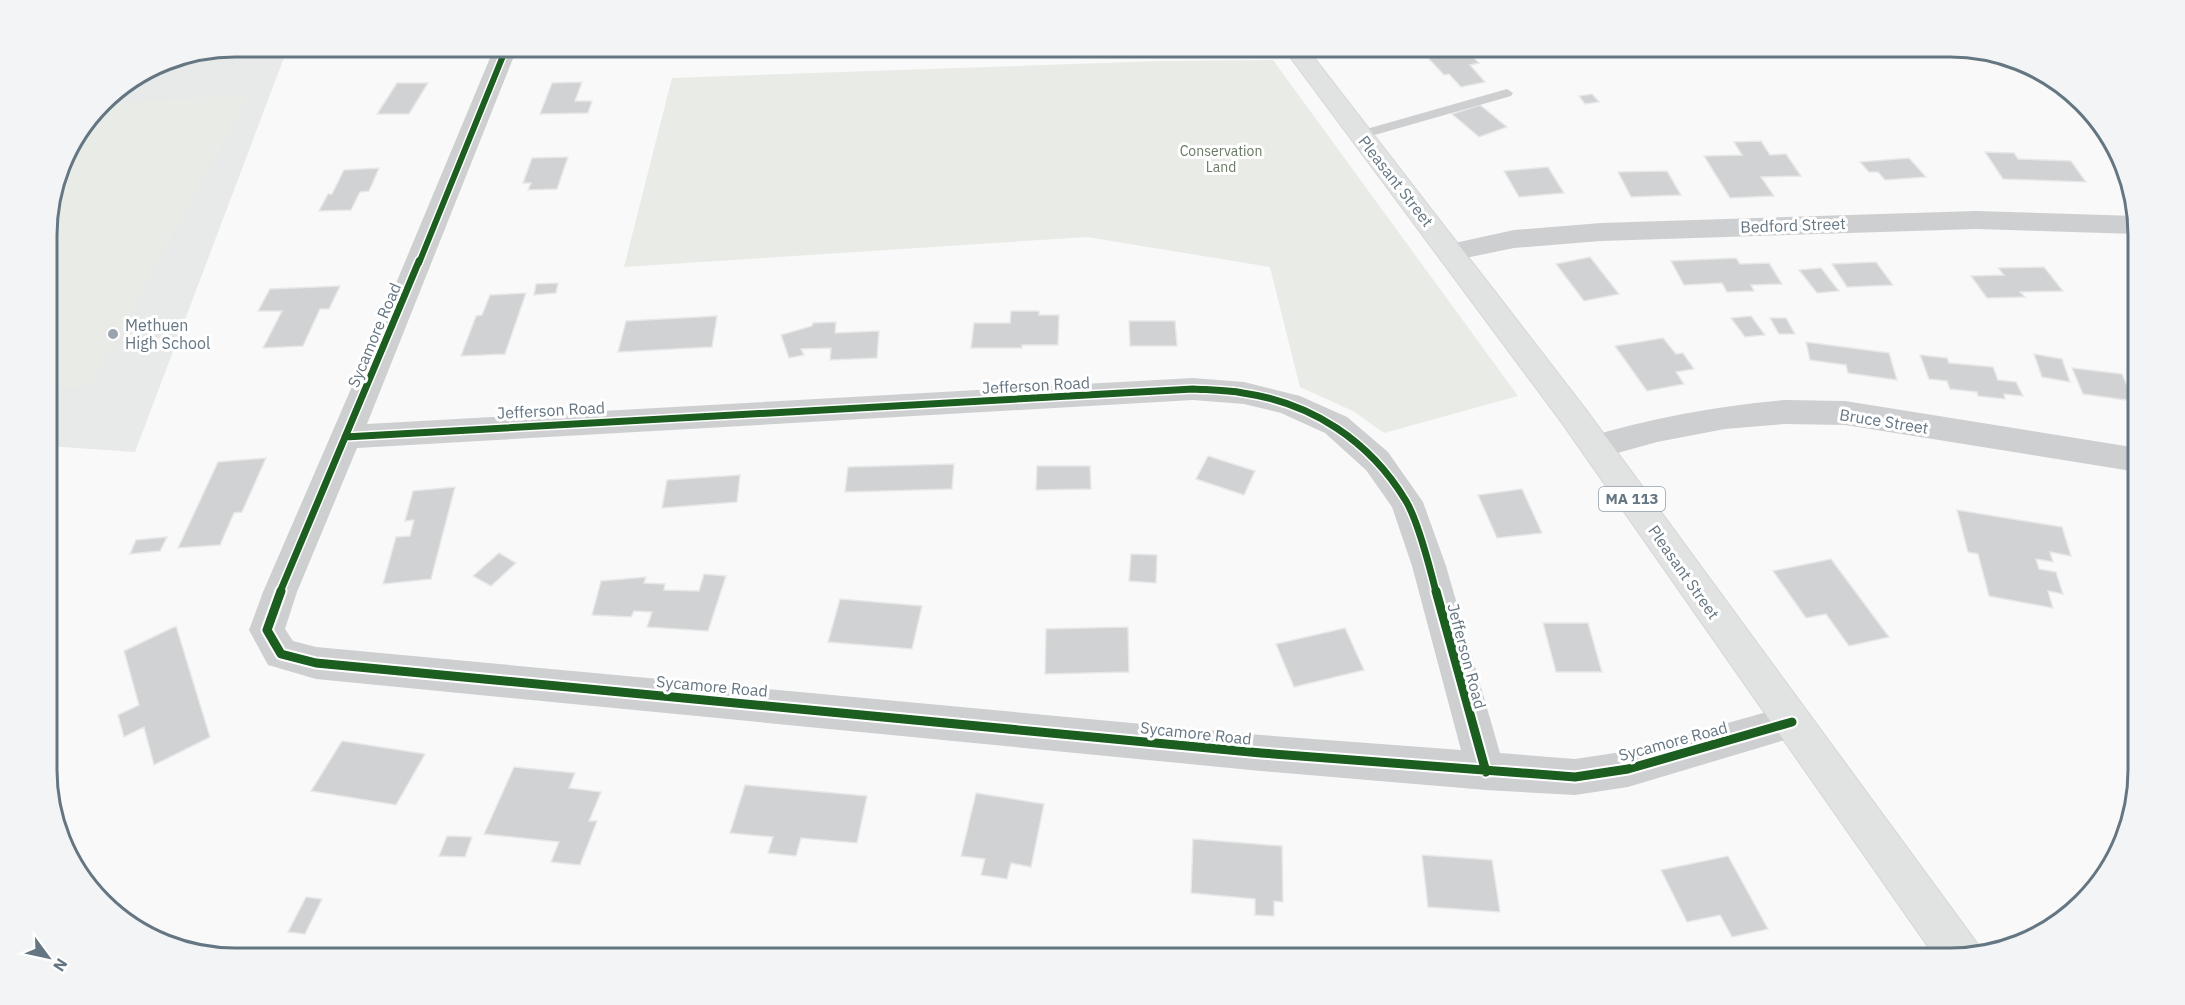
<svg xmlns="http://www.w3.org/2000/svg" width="2185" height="1005" font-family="'IBM Plex Sans',sans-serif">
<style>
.built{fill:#e8e9e9}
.green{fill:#e8ebe6}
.building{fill:#d0d2d3;stroke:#e8e8e8;stroke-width:1.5}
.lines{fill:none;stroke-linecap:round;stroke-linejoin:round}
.primary-casing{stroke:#d5d6d7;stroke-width:2}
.lane{fill:#cecfd0;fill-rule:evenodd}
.street{fill:#cecfd0;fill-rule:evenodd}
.primary{fill:#e1e2e2;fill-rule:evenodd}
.cycleway-far2-casing{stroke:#fff;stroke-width:9}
.cycleway-far1-casing{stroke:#fff;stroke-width:10}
.cycleway-casing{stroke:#fff;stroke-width:13}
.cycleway-far2{stroke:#1b5e20;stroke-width:6}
.cycleway-far1{stroke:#1b5e20;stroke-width:7}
.cycleway{stroke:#1b5e20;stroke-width:9}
.poi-dot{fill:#99a4ac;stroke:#fff;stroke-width:2}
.labels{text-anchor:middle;stroke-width:6;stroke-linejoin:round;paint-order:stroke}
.far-park-label{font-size:14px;fill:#687a64;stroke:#fff}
.shield{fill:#fff;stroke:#939fa8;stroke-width:1.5}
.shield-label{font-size:15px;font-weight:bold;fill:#657683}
.street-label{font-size:16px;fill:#657683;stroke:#fff}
.poi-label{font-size:16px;fill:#657683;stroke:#fff;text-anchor:start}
.rim{fill:none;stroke:#657683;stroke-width:3}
</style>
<rect width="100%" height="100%" fill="#f9f9f9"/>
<path class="built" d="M 235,47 L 288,47 L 135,452 L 47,446 L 47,223 L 66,151 L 111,94 L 163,61 Z"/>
<path class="green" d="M 1273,60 L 1518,396 L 1384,433 L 1353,411 L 1300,387 L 1270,267 L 1087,237 L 624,267 L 672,78 L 1161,61 Z
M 250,94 L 90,386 L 47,390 L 47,223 L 66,151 L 103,104 Z"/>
<path class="building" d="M 1417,46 L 1454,46 L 1451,47 L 1460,57 L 1471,55 L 1479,63 L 1470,65 L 1485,82 L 1461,87 L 1449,74 L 1444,75 Z
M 582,82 L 575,101 L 592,101 L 588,113 L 540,114 L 552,83 Z
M 397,83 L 428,83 L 409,114 L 377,114 Z
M 1592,94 L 1599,102 L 1585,104 L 1579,96 Z
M 1480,105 L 1507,127 L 1479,137 L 1452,114 Z
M 1761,141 L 1770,155 L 1786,154 L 1801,176 L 1761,177 L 1774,196 L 1730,198 L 1704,156 L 1742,155 L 1734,142 Z
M 1985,152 L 2014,153 L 2018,159 L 2071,161 L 2086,182 L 2003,179 Z
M 568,157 L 557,189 L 528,190 L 531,183 L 523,183 L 532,158 Z
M 1909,158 L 1926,177 L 1885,180 L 1878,172 L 1869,172 L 1860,162 Z
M 1548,167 L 1564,193 L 1519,197 L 1504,171 Z
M 379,168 L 369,191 L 360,192 L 351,210 L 319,211 L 328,194 L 332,194 L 344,170 Z
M 1667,171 L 1681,195 L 1631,197 L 1618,172 Z
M 1590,257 L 1619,294 L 1584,301 L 1556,264 Z
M 1736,258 L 1740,264 L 1769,263 L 1782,284 L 1751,285 L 1754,291 L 1727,292 L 1722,283 L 1684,285 L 1671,261 Z
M 1876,262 L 1893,285 L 1847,287 L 1832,264 Z
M 2044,267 L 2063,291 L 2020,292 L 2025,297 L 1987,298 L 1971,276 L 2004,275 L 1998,268 Z
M 1821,268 L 1839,291 L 1817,293 L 1799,270 Z
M 558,283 L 556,293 L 534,295 L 536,284 Z
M 340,286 L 329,309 L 320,309 L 303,346 L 263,348 L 282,311 L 258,311 L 270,289 Z
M 526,293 L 505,354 L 461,356 L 476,316 L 482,315 L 490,295 Z
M 1011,311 L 1039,311 L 1039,315 L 1059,315 L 1058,345 L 1022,345 L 1022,348 L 971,348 L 974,323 L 1010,323 Z
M 717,316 L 712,347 L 618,352 L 626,321 Z
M 1751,316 L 1765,335 L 1745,337 L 1731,318 Z
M 1770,318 L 1786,318 L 1795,334 L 1779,334 Z
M 1129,321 L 1175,321 L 1177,346 L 1130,346 Z
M 836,322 L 835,333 L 879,331 L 877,358 L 830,360 L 831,348 L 801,349 L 804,355 L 789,358 L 781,335 L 812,326 L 813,323 Z
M 1663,338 L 1676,354 L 1683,353 L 1694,369 L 1676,372 L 1684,384 L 1647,391 L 1615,346 Z
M 1806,342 L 1889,353 L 1897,380 L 1848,373 L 1846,365 L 1810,360 Z
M 2034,354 L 2062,359 L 2070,382 L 2042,377 Z
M 1920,355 L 1947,358 L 1949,363 L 1993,367 L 1998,380 L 2016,382 L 2023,396 L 2004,394 L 2005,399 L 1978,396 L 1977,392 L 1950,389 L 1947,381 L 1929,379 Z
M 2072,368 L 2122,374 L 2134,401 L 2083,394 Z
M 1208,456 L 1255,471 L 1244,495 L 1196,479 Z
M 266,458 L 242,512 L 234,513 L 220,545 L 178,548 L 218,462 Z
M 954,464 L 952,489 L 845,492 L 848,467 Z
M 1037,466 L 1090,466 L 1091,489 L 1036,490 Z
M 740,475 L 737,502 L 662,508 L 667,480 Z
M 455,487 L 431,579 L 383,584 L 396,537 L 410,536 L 414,520 L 405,521 L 413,491 Z
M 1522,489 L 1542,533 L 1497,538 L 1478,495 Z
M 1957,510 L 2062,527 L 2071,556 L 2050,552 L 2053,562 L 2036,559 L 2039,569 L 2056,572 L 2063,594 L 2048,591 L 2053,608 L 1989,596 L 1978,554 L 1968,552 Z
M 2128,522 L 2138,524 L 2138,548 Z
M 167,537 L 160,551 L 130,554 L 136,540 Z
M 499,553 L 516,563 L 491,586 L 473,576 Z
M 1131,554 L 1157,555 L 1156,583 L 1129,581 Z
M 1831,559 L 1889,637 L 1849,646 L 1826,614 L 1806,618 L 1773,571 Z
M 704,574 L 726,576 L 708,631 L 647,627 L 652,612 L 634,611 L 631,617 L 592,615 L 601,581 L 646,577 L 644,583 L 665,584 L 664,590 L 699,591 Z
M 840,599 L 922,606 L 912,649 L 828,642 Z
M 1543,623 L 1588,623 L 1602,672 L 1556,672 Z
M 176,626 L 210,737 L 154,765 L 144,727 L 124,737 L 118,715 L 139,705 L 124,651 Z
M 1128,627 L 1129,672 L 1045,674 L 1046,629 Z
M 1345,628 L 1364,670 L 1294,687 L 1276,644 Z
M 342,741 L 425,754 L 396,805 L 311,791 Z
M 514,767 L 575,773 L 569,788 L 601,792 L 589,821 L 597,821 L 580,865 L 551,862 L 559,842 L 484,834 Z
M 745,785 L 867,796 L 857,843 L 801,838 L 796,856 L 768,853 L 773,837 L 730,833 Z
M 976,793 L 1044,804 L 1031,867 L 1011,863 L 1007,879 L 981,875 L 985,859 L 961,856 Z
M 447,836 L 472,837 L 465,857 L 439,856 Z
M 1193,839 L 1282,846 L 1283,902 L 1274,901 L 1274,916 L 1255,915 L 1255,899 L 1191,893 Z
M 1422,855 L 1492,860 L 1500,912 L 1428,907 Z
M 1728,856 L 1768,929 L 1732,937 L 1720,915 L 1687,922 L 1661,870 Z
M 306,897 L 322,899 L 305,934 L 288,932 Z"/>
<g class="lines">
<g class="primary-casing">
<path id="primary" d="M 1282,46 L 1305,46 L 1584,407 L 1977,943 L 1981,952 L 1962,958 L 1936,958 L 1562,423 Z"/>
</g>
<path class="lane" d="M 1507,89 L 1513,93 L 1511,96 L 1364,138 L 1360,139 L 1354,135 L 1356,132 Z"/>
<path class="street" d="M 495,46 L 518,46 L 367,424 L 1193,378 L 1244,382 L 1300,396 L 1347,417 L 1388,452 L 1423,502 L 1446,566 L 1500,753 L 1575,759 L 1628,751 L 1792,705 L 1805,710 L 1811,722 L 1805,734 L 1628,787 L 1575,795 L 1486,790 L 1261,771 L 316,679 L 268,665 L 249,630 L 263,592 L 379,324 ZM 1193,400 L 1244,404 L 1281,413 L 1325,433 L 1366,470 L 1392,507 L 1412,566 L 1461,750 L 1261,735 L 316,647 L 293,641 L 285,629 L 297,592 L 357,448 Z
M 1976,211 L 2137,216 L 2137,234 L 1976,229 L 1601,241 L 1514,248 L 1451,261 L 1441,258 L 1437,252 L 1441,246 L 1514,230 L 1601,223 Z
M 1785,400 L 1845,401 L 2138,448 L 2138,472 L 1845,425 L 1785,424 L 1725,429 L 1657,442 L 1596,459 L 1585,456 L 1580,447 L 1585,438 C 1651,418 1716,406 1785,400 Z"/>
<use href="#primary" class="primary"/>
<g class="cycleway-far2-casing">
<path id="cycleway-far2" d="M 419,263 L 507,46"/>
</g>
<g class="cycleway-far1-casing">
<path id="cycleway-far1" d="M 345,437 L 1193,389 C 1210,390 1227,390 1243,393 C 1312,403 1370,441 1406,501 C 1418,521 1430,568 1436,592
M 280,592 L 419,261"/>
</g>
<g class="cycleway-casing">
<path id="cycleway" d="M 281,591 L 267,630 L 281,654 L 316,663 L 1261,753 L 1575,777 L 1628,769 L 1792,722
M 1436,591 L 1486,772"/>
</g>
<use href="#cycleway-far2" class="cycleway-far2"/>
<use href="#cycleway-far1" class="cycleway-far1"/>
<use href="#cycleway" class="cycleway"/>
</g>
<circle class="poi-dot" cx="113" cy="334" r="6"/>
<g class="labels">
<g class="far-park-label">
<text x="1221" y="156">Conservation<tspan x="1221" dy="16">Land</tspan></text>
</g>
<rect class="shield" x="1599" y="487" width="66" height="24" rx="4.5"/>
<g class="shield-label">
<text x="1632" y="504">MA 113</text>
</g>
<g class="street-label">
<text transform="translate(1396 181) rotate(52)" y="6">Pleasant Street</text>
<text transform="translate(1793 225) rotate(-2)" y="6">Bedford Street</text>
<text transform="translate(374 335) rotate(-67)" y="6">Sycamore Road</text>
<text transform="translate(1036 385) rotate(-3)" y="6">Jefferson Road</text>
<text transform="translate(551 410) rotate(-3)" y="6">Jefferson Road</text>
<text transform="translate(1884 421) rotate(9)" y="6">Bruce Street</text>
<text transform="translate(1684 572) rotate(55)" y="6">Pleasant Street</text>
<text transform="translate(1467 656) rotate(75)" y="6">Jefferson Road</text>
<text transform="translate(712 686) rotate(5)" y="6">Sycamore Road</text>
<text transform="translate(1196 733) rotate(6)" y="6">Sycamore Road</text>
<text transform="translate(1673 741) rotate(-15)" y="6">Sycamore Road</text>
</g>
<g class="poi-label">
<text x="125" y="331">Methuen<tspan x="125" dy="18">High School</tspan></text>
</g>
</g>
<path d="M0 0H2185V1005H0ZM235 57H1950A178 178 0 0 1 2128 235V770A178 178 0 0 1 1950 948H235A178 178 0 0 1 57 770V235A178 178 0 0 1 235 57Z" fill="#f3f4f5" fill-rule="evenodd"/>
<path class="rim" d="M235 57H1950A178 178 0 0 1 2128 235V770A178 178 0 0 1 1950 948H235A178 178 0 0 1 57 770V235A178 178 0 0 1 235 57Z"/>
<g transform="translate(48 957) rotate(123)" stroke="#ffffff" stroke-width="4.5" paint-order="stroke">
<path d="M0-4.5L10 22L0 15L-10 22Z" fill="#657683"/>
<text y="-9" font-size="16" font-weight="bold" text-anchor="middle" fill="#657683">N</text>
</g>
</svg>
